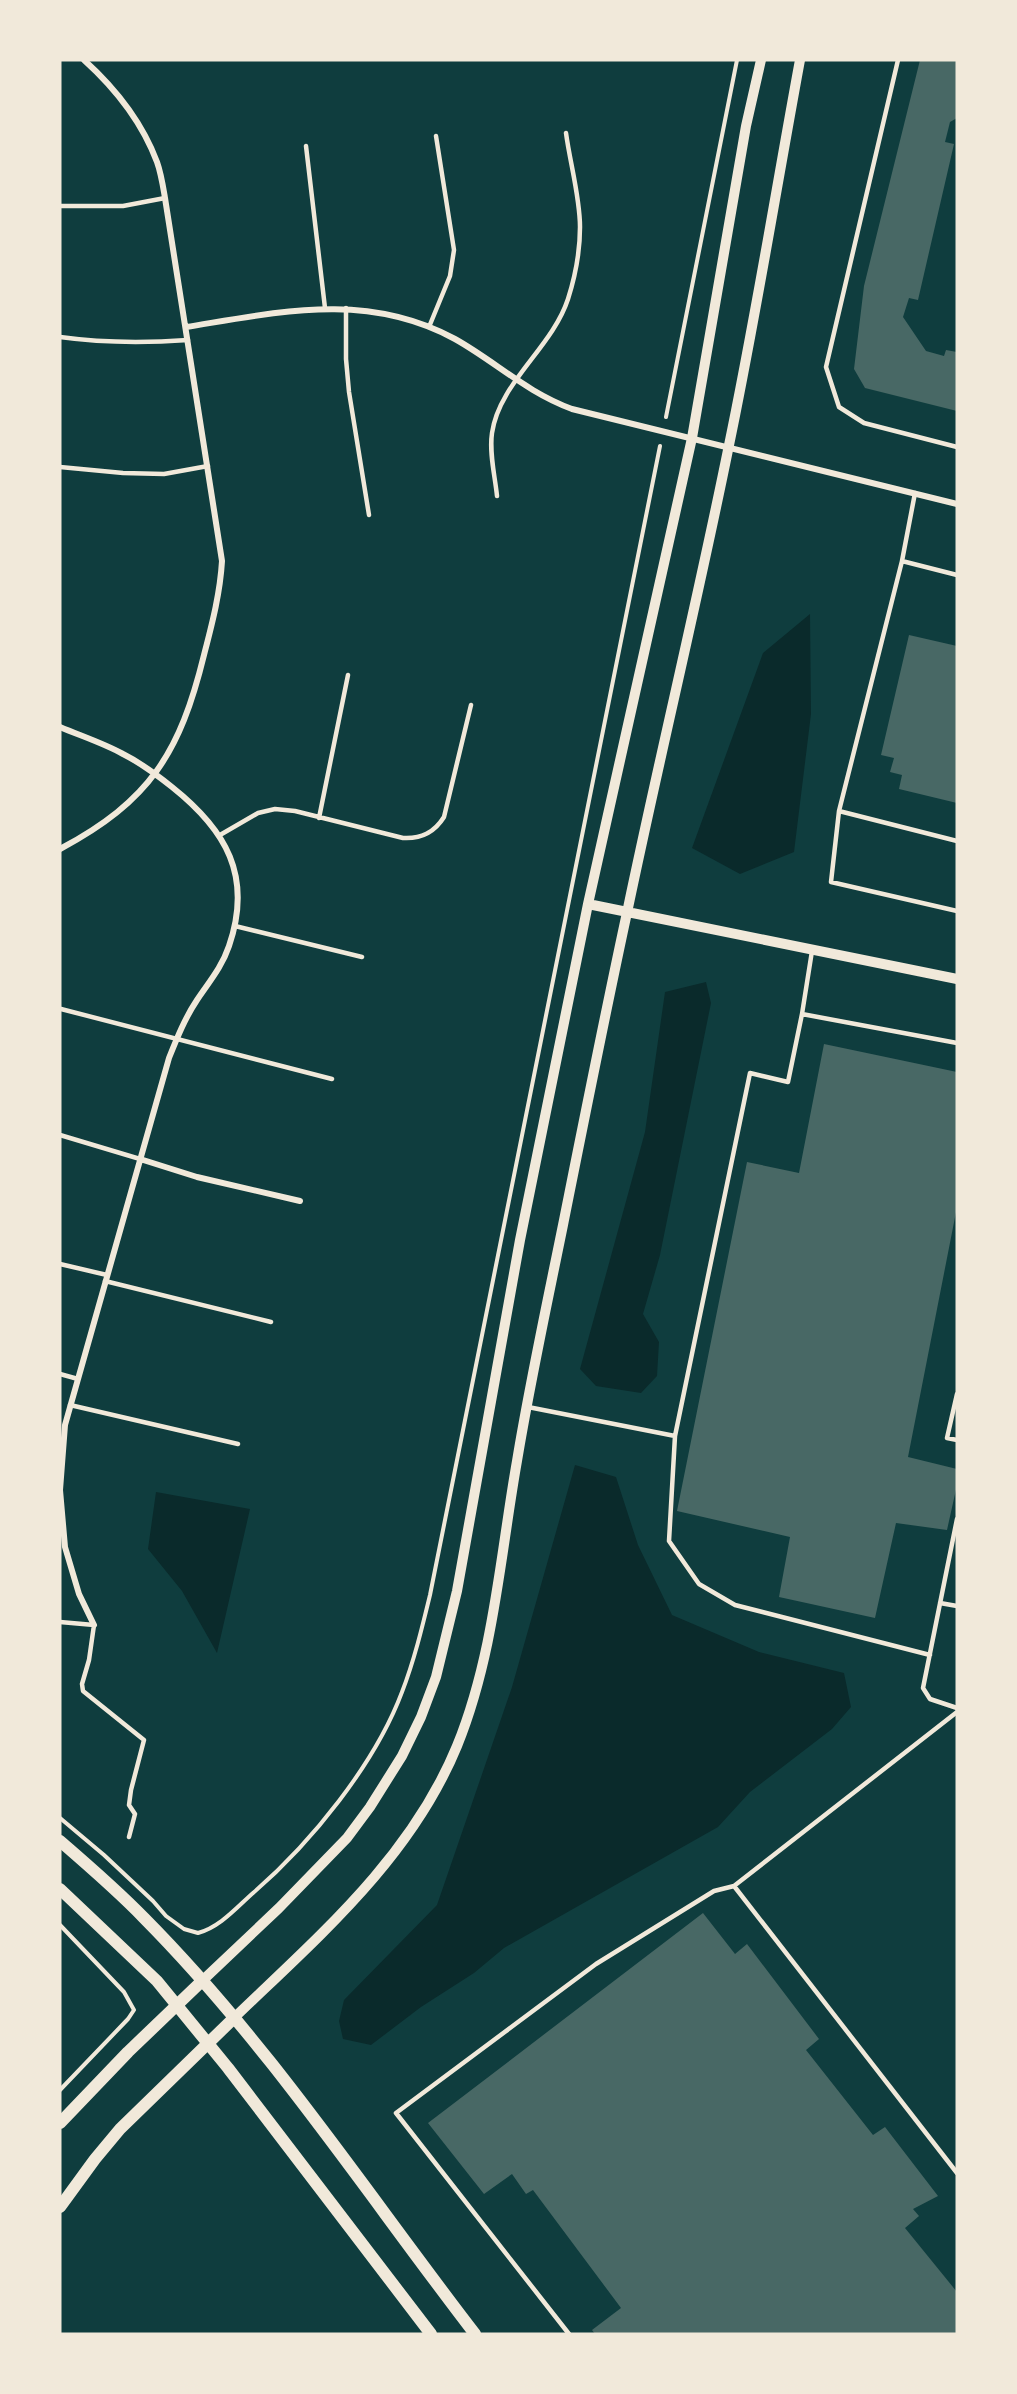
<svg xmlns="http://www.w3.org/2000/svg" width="1017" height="2394" font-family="'IBM Plex Serif',serif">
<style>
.water{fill:#0a2a2b}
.building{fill:#486865}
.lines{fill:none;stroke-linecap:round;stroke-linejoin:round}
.path{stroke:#f1e9da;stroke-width:4}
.service{stroke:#f1e9da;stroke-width:4.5}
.minor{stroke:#f1e9da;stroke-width:6}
.tertiary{stroke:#f1e9da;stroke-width:10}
.secondary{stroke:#f1e9da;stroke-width:12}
</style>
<rect width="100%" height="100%" fill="#0f3d3e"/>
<path class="water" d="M 810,614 L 811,714 L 794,852 L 740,874 L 692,848 L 763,653 Z
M 706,982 L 711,1003 L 660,1255 L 643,1314 L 659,1342 L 657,1376 L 641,1393 L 596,1386 L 580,1369 L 645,1132 L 665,992 Z
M 575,1465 L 616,1477 L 638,1545 L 672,1615 L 759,1652 L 844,1673 L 851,1707 L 832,1729 L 750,1792 L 718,1827 L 504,1948 L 474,1973 L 421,2007 L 371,2045 L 343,2039 L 339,2021 L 344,2000 L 437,1905 L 512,1687 Z
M 156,1492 L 250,1509 L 217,1653 L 182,1591 L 148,1549 Z"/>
<path class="building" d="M 920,60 L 957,60 L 957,118 L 950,122 L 945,142 L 954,144 L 918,300 L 909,298 L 903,317 L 926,351 L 944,356 L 946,350 L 957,352 L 957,411 L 865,388 L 854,369 L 864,286 Z
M 909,635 L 957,646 L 957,803 L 899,789 L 902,775 L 890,772 L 894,758 L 881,755 Z
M 824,1044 L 957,1072 L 957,1207 L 908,1457 L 957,1469 L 957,1485 L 947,1530 L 896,1523 L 875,1618 L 779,1597 L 790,1537 L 677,1511 L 747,1162 L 799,1173 Z
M 703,1913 L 735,1954 L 747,1944 L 819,2039 L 806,2050 L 873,2135 L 885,2127 L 938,2196 L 913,2209 L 919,2216 L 905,2228 L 957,2292 L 957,2334 L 595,2334 L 592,2330 L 621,2308 L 533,2190 L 526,2194 L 512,2174 L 484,2194 L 428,2123 Z"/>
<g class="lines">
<path class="path" d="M 666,417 L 737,60
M 60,1818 L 104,1855 L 153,1901 L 166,1916 L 184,1929 L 198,1933 C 220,1927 236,1908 253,1893 C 311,1843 375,1764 402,1692 C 414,1661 422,1628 430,1595 L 660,446
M 60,1925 L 124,1992 L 134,2010 L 128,2019 L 60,2090"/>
<path class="service" d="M 898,60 L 826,367 L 839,407 L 864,423 L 957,447
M 306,146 L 325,308
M 60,206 L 123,206 L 165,198
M 346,308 L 346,359 L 349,392 L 369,515
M 429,327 L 450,276 L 454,250 L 436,136
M 60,337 C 103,343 145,343 188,340
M 60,467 L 123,473 L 164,474 L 208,466
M 915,493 L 902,561 L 957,575
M 497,496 C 495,476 489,453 492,433 C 499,383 552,348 568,299 C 575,277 580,251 580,227 C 580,197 570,163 566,133
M 839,811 L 902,561
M 319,818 L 348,675
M 220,835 L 258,813 L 275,809 L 295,811 L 403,838 C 421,839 434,833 444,817 L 471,705
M 957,841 L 839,811 L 831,882 L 957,911
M 235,926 L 362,957
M 61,1009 L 332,1079
M 802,1014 L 812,951
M 60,1135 L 140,1159
M 60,1264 L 107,1275
M 105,1281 L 271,1322
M 60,1374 L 78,1379
M 957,1394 L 947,1438 L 957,1440
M 70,1405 L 238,1444
M 528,1407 L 675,1436
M 957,1519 L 923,1688 L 930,1699 L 957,1708
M 940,1603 L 957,1606
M 60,1622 L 94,1625 L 89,1660 L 82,1684 L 83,1691 L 144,1740 L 131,1790 L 129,1805 L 135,1814 L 129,1837
M 930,1655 L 735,1605 L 699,1584 L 669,1541 L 675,1436 L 750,1073 L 788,1082 L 802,1014 L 957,1043
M 734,1886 L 957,2173
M 569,2334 L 396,2113 L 596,1964 L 714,1891 L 734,1886 L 957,1712"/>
<path class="minor" d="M 186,327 C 279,312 367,291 455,339 C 496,362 526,392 572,409 L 957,504
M 60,727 C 81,736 103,743 123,754 C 141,763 157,775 172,787 C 226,830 253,876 229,946 C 222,967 209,982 197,1000 C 185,1018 177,1038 169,1058 L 65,1425 L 60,1490 L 65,1547 L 79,1594 L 94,1625
M 60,849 C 150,801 180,753 204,655 C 212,624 220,594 222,561 L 165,198 C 163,186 161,173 157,162 C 142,122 115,88 84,60
M 140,1159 L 197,1177 L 300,1201"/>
<path class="tertiary" d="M 588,904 L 957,979
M 202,1981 L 279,1908 L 347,1838 L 370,1807 L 402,1756 L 421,1717 L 436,1677 L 457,1591 L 520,1240 L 588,904 L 692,438 L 746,126 L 761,60
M 234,2018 C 319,1936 411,1858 457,1746 C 494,1655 500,1557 517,1461 C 530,1382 547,1304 563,1225 C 584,1120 605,1014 628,908 C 660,755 697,603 728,450 C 755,321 776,190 800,60"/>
<path class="secondary" d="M 60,1841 C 89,1866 118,1891 144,1918 C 269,2044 367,2194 475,2334
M 60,1889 L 157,1981 L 228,2068 L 431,2334
M 60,2123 L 128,2052 L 202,1981
M 60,2207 L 95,2159 L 120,2129 L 234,2018"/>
</g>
<rect width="1017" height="2394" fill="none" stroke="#f1e9da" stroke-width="123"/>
</svg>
